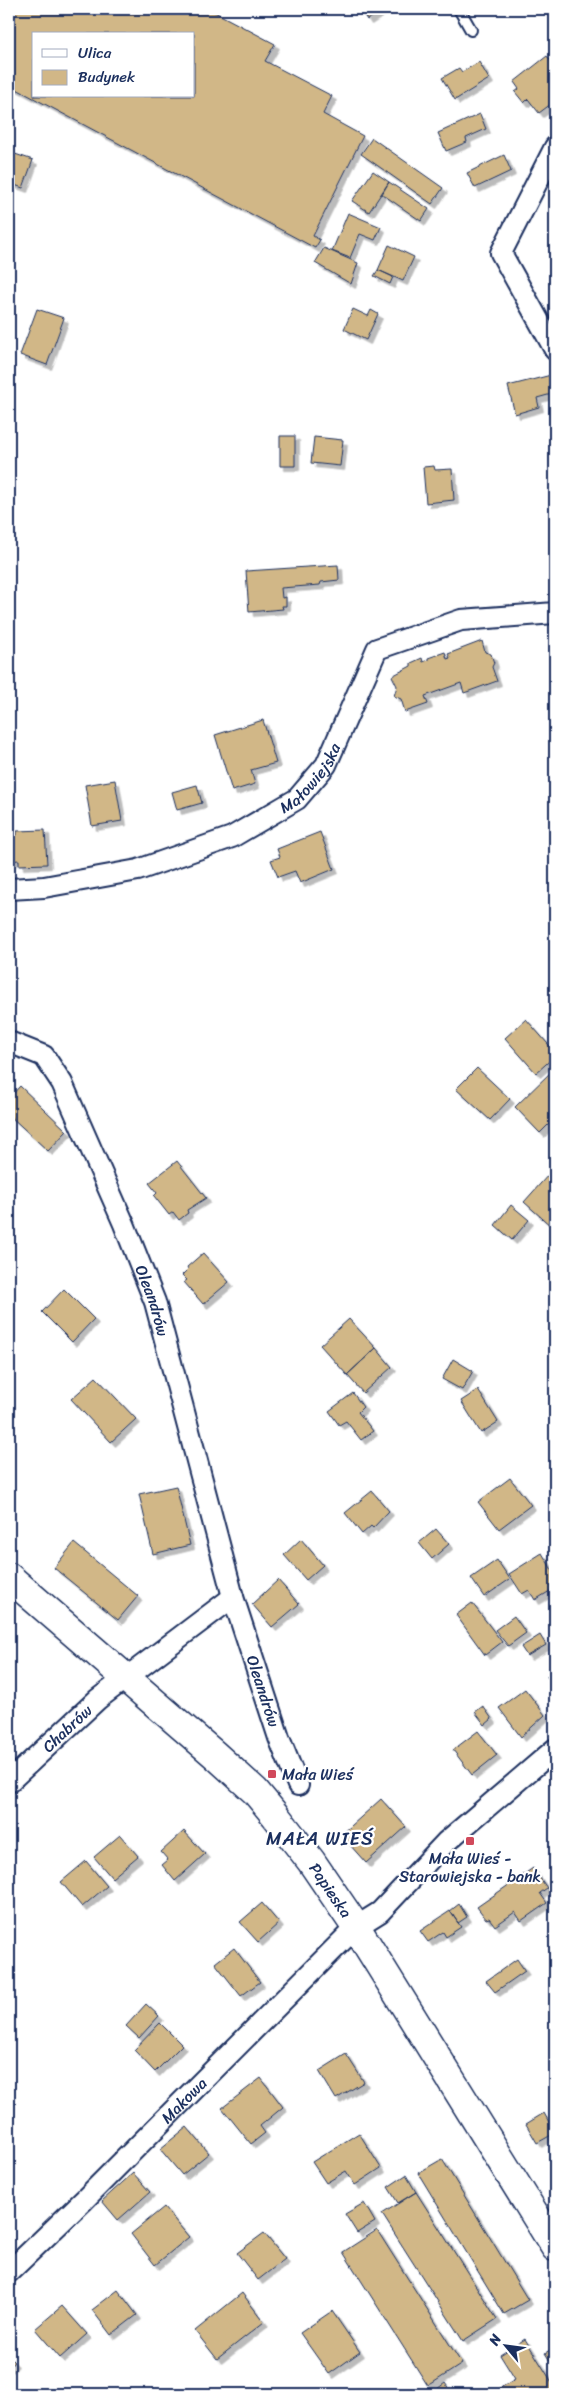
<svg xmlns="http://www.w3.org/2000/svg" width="564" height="2403" font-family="Sriracha,sans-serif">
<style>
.building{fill:#d1b787;stroke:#1b2f5e;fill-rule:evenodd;filter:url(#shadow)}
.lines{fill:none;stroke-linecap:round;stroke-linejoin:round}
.lane-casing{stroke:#1b2f5e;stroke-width:14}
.street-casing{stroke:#1b2f5e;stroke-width:24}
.secondary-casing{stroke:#1b2f5e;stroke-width:31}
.lane{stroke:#fff;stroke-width:10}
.street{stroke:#fff;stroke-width:20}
.secondary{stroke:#fff;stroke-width:28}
.poi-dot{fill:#d1495b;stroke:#fff;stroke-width:2}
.labels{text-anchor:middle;stroke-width:4.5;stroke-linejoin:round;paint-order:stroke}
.street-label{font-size:16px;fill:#1b2f5e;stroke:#fff}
.poi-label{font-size:16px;fill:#1b2f5e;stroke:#fff;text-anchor:start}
.quarter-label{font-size:19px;letter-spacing:1px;fill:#1b2f5e;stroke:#fff}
</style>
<defs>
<filter id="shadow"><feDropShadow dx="4.5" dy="4.5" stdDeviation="0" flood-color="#0004"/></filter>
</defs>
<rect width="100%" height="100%" fill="#fff"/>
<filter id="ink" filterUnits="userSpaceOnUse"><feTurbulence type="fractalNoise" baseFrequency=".02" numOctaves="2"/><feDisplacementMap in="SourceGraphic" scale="10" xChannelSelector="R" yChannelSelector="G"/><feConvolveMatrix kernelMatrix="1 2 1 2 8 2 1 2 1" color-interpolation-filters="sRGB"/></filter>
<g filter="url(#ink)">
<path class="building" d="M 9,9 L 209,9 L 275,44 L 265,61 L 332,96 L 323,114 L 363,136 L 313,236 L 320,240 L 315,248 L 9,85 ZM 34,34 L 194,34 L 194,96 L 34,96 Z
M 360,9 L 384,9 L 367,20 Z
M 547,56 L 555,67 L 555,101 L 539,113 L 528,99 L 524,103 L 515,92 L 519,89 L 514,82 Z
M 479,62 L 489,79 L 455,100 L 442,78 L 459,68 L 462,72 Z
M 480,114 L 486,129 L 466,138 L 467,142 L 446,151 L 438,133 Z
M 372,138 L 443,188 L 432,204 L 361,154 Z
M 9,152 L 33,160 L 23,188 L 9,183 Z
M 504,155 L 511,171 L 475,188 L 467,173 Z
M 373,171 L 389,182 L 369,212 L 352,201 Z
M 389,182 L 429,209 L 421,221 L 382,194 Z
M 348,213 L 381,227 L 375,240 L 360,234 L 350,258 L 332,251 Z
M 389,245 L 414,257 L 403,281 L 378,270 Z
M 324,248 L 358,263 L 351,284 L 315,263 Z
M 378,270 L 393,277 L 390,284 L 374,276 Z
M 37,309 L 64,318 L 47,365 L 20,355 Z
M 353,309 L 368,316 L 371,310 L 378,314 L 366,340 L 344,329 Z
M 555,374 L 555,393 L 537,398 L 539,407 L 515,414 L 508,386 Z
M 280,436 L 295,436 L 295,466 L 280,466 Z
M 314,437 L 343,440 L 340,466 L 311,463 Z
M 434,466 L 435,470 L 452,469 L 454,500 L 426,503 L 423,467 Z
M 338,565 L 339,580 L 321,582 L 320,585 L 281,588 L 282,598 L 286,597 L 286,606 L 282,606 L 283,609 L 249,612 L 246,571 Z
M 482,641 L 485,652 L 491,654 L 494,663 L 492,667 L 497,681 L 464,693 L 461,683 L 425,696 L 428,704 L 405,712 L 401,699 L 394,696 L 397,686 L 392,676 L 411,666 L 411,663 L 422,658 L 423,662 L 428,660 L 428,658 L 445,652 L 447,659 L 450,658 L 448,654 Z
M 263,720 L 276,763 L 251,770 L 255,784 L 232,791 L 215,735 Z
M 115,780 L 122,821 L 92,826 L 85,785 Z
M 197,785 L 202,803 L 177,810 L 172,792 Z
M 45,830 L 47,864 L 19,865 L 19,860 L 9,861 L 9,835 L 17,835 L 17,831 Z
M 320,832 L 334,869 L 300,883 L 295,871 L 278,877 L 271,860 L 280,857 L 277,849 Z
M 526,1019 L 555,1052 L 555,1056 L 536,1073 L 505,1038 Z
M 477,1068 L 510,1099 L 490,1120 L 456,1089 Z
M 555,1068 L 555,1118 L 540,1133 L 515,1107 Z
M 20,1086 L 67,1131 L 48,1151 L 9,1115 L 9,1098 Z
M 177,1161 L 206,1198 L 187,1210 L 188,1213 L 179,1220 L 173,1212 L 169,1215 L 154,1196 L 157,1193 L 149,1183 Z
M 549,1174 L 555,1180 L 555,1224 L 552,1227 L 524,1202 Z
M 511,1205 L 529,1220 L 512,1240 L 495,1225 Z
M 203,1253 L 229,1282 L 203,1304 L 184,1282 L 187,1280 L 182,1275 L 188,1269 L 187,1267 Z
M 64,1289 L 94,1319 L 72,1342 L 42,1312 Z
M 349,1319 L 376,1348 L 347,1375 L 320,1345 Z
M 376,1348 L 392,1367 L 363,1393 L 347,1375 Z
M 453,1359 L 473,1371 L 462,1390 L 442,1379 Z
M 96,1377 L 136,1419 L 111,1442 L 71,1399 Z
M 478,1390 L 498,1422 L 481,1433 L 461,1401 Z
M 353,1393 L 363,1407 L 358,1412 L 373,1431 L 361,1440 L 346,1421 L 339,1425 L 329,1411 Z
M 510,1478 L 531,1505 L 499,1529 L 478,1502 Z
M 176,1486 L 190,1545 L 153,1554 L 139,1494 Z
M 372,1491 L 389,1511 L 373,1528 L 371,1526 L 362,1534 L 345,1513 Z
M 436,1529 L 449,1544 L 432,1559 L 419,1543 Z
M 301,1539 L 323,1565 L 306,1580 L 284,1555 Z
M 74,1543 L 138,1596 L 118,1620 L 54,1568 Z
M 542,1553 L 555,1575 L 555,1588 L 535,1600 L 529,1590 L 522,1594 L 509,1574 Z
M 497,1560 L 510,1579 L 484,1597 L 471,1578 Z
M 278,1580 L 299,1604 L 272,1627 L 252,1604 Z
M 472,1603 L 502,1642 L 485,1655 L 456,1615 Z
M 514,1616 L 526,1633 L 508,1646 L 495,1630 Z
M 540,1635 L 546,1645 L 527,1656 L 521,1647 Z
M 555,1671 L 555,1690 L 547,1676 Z
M 525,1689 L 545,1715 L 521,1737 L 499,1708 Z
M 483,1706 L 492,1719 L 485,1725 L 475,1712 Z
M 478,1731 L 497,1755 L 472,1775 L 453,1750 Z
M 381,1799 L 406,1827 L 366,1863 L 341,1835 Z
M 184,1831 L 205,1854 L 175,1881 L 162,1865 L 168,1860 L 161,1852 Z
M 120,1835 L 138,1856 L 112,1878 L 94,1857 Z
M 86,1861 L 107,1886 L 82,1907 L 61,1882 Z
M 533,1868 L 547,1888 L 540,1893 L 547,1903 L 521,1921 L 515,1912 L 495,1926 L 489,1918 L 486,1919 L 477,1907 Z
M 262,1903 L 279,1923 L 258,1942 L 240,1922 Z
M 459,1904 L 467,1917 L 458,1923 L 450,1911 Z
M 450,1911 L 461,1927 L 446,1937 L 443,1932 L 428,1942 L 420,1931 Z
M 234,1948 L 260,1982 L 241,1996 L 215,1963 Z
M 517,1959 L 525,1971 L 495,1992 L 486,1981 Z
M 146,2004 L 159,2016 L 139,2038 L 126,2026 Z
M 555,2012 L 555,2025 L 550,2015 Z
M 160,2023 L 182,2045 L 155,2072 L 134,2050 Z
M 346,2054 L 364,2082 L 336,2099 L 319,2071 Z
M 261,2078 L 283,2107 L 260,2126 L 265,2133 L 251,2144 L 222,2108 Z
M 544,2113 L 555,2133 L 537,2143 L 526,2124 Z
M 187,2127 L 209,2153 L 182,2175 L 160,2149 Z
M 359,2133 L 381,2168 L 355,2185 L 346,2171 L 326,2183 L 312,2162 Z
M 442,2159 L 528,2300 L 504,2314 L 418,2173 Z
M 133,2173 L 150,2192 L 118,2220 L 102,2201 Z
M 406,2175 L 416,2192 L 398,2203 L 388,2187 Z
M 416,2192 L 497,2319 L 463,2341 L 382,2214 Z
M 364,2203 L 375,2222 L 357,2233 L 345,2214 Z
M 164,2207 L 189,2237 L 155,2265 L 131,2234 Z
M 377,2230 L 462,2364 L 428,2386 L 343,2252 Z
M 264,2233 L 285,2259 L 258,2280 L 237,2253 Z
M 118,2290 L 137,2315 L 111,2335 L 92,2310 Z
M 242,2293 L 264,2322 L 217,2359 L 195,2331 Z
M 62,2306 L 87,2334 L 60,2358 L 35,2329 Z
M 332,2311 L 360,2352 L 329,2374 L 300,2333 Z
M 525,2339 L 555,2387 L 555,2394 L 504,2394 L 500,2388 L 515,2379 L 500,2355 Z
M 555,2347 L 555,2369 L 545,2353 Z
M 9,2357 L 14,2362 L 9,2368 Z
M 445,2383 L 453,2394 L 423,2394 L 422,2393 L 427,2389 L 430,2394 Z"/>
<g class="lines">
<g class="lane-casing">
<path id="lane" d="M 459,9 L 471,30"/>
</g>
<g class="street-casing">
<g id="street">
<path d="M 555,147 L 501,253 L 555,350"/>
<path id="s1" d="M 9,889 L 44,887 L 138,870 L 232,837 L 297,799 L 326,765 L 377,649 L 461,620 L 555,613"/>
<path id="s2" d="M 9,1042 L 44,1056 L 62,1083 L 124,1224 L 155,1302 L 233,1597 L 279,1738 L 298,1785"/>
<path id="s3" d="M 9,1782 L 98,1699 L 233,1597"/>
<path id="s4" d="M 9,2272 L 84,2200 L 356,1927 L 380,1912 L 446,1842 L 555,1749"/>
</g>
</g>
<g class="secondary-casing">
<g id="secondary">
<path id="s5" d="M 9,1577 L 214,1754 L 255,1791 L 275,1815 L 311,1861 L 356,1927 L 555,2247"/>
</g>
</g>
<use href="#lane" class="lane"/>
<use href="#street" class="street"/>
<use href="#secondary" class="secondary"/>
</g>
</g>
<g class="poi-dot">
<rect x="267" y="1769" width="10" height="10" rx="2.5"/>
<rect x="465" y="1836" width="10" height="10" rx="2.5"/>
</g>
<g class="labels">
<g class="street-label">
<text dy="6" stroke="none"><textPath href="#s1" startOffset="330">Małowiejska</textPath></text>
<text dy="6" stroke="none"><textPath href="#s2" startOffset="306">Oleandrów</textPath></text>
<text dy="6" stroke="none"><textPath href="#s2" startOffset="712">Oleandrów</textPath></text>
<text dy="6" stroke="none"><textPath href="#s3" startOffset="79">Chabrów</textPath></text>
<text dy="6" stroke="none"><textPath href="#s5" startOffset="451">Papieska</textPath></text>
<text dy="6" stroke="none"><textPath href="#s4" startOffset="245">Makowa</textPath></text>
</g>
<g class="poi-label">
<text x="282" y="1780">Mała Wieś</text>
<text x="470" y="1864" text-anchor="middle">Mała Wieś -<tspan x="470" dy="18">Starowiejska - bank</tspan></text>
</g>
<g class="quarter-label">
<text x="320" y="1845">MAŁA WIEŚ</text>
</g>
</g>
<rect width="564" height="2403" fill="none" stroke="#fff" stroke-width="30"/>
<rect x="15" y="15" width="534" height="2373" fill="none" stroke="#1b2f5e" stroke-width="2" filter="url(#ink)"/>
<rect x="32" y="32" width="162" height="65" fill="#ffffff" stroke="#a4acbf"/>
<rect x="42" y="49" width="25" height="8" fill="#ffffff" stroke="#a4acbf"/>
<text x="78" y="58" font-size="15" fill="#1b2f5e">Ulica</text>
<rect x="42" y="70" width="25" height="15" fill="#d1b787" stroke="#a4acbf"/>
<text x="78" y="82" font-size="15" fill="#1b2f5e">Budynek</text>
<g transform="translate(506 2346) rotate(299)" stroke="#ffffff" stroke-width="4" paint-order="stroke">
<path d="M0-4L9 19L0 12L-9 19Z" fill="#1b2f5e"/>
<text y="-8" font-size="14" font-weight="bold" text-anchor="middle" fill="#1b2f5e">N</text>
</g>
</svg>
